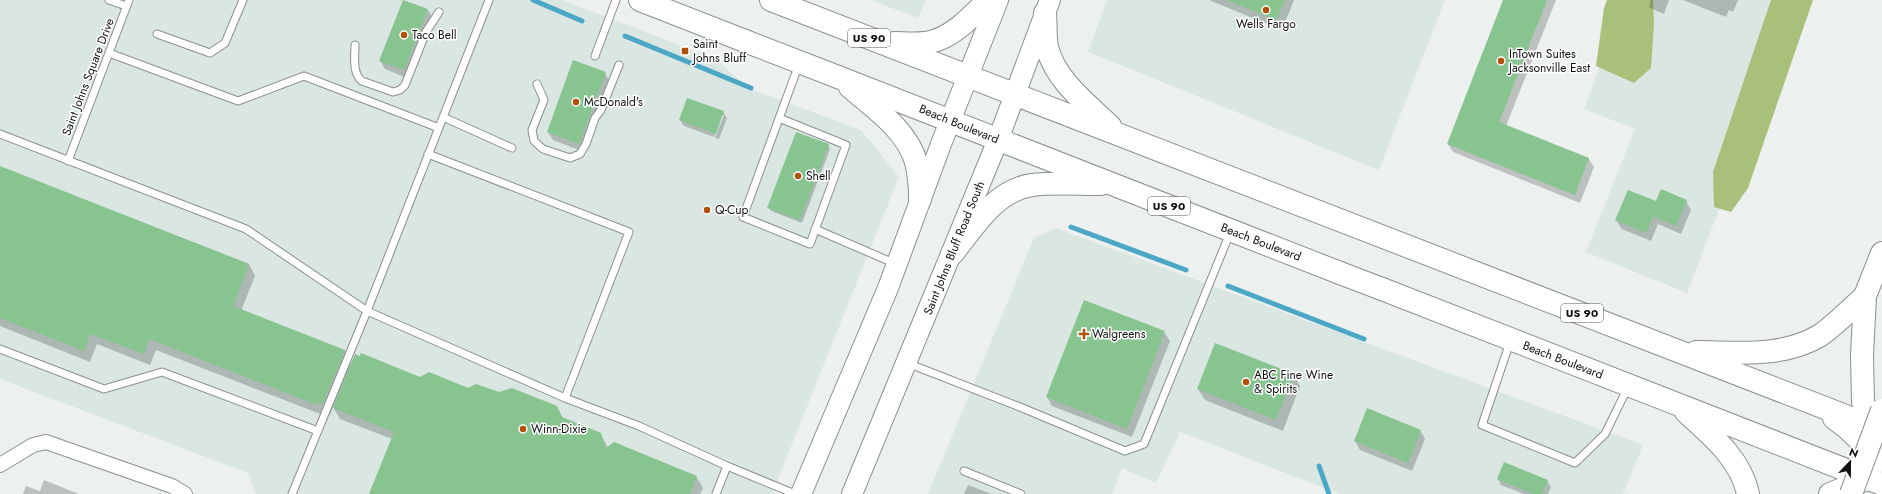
<svg xmlns="http://www.w3.org/2000/svg" width="1882" height="494" font-family="Jost,sans-serif">
<style>
.built{fill:#d9e6e2}
.forest{fill:#a9c07a}
.shadow{fill:#0003}
.lines{fill:none;stroke-linecap:round;stroke-linejoin:round}
.stream{stroke:#4ca6c5;stroke-width:5}
.building{fill:#87c490}
.lane-casing{stroke:#8b908e;stroke-width:9}
.street-casing{stroke:#8b908e;stroke-width:16}
.secondary-casing{stroke:#8b908e;stroke-width:22}
.primary-casing{stroke:#8b908e;stroke-width:24}
.highway-casing{stroke:#8b908e;stroke-width:24}
.lane{stroke:#fff;stroke-width:7}
.street{stroke:#fff;stroke-width:14}
.secondary{stroke:#fff;stroke-width:20}
.primary{stroke:#fff;stroke-width:22}
.highway{stroke:#fff;stroke-width:22}
.highway-bridge-casing{stroke:#8b908e;stroke-width:24;stroke-linecap:butt}
.highway-bridge{stroke:#fff;stroke-width:22}
.poi-dot{fill:#b04f09;stroke:#fff;stroke-width:1.5}
.labels{text-anchor:middle;stroke-width:3;stroke-linejoin:round;paint-order:stroke}
.shield{fill:#fff;stroke:#575858;stroke-width:1}
.shield-label{font-size:11px;font-weight:bold;fill:#0f1110}
.poi-label{font-size:12px;fill:#0f1110;stroke:#fff;text-anchor:start}
.street-label{font-size:12px;fill:#0f1110;stroke:#fff}
</style>
<rect width="100%" height="100%" fill="#ecf1ef"/>
<path class="built" d="M 0,0 L 562,0 L 716,59 L 748,88 L 861,130 L 899,177 L 772,494 L 256,494 L 248,473 L 0,379 Z
M 871,0 L 926,0 L 918,18 Z
M 1107,0 L 1445,0 L 1379,170 L 1088,52 Z
M 1624,0 L 1789,0 L 1743,147 L 1687,293 L 1586,252 L 1635,129 L 1584,109 Z
M 1056,228 L 1643,445 L 1623,494 L 1340,494 L 1180,432 L 1156,483 L 1122,468 L 1112,494 L 928,494 L 1034,238 Z"/>
<path class="forest" d="M 1607,0 L 1653,0 L 1654,24 L 1651,68 L 1634,83 L 1596,66 L 1604,8 Z
M 1771,0 L 1813,0 L 1748,188 L 1731,212 L 1714,207 L 1713,172 Z"/>
<path class="shadow" d="M 1209,0 L 1294,0 L 1282,30 Z
M 1505,0 L 1556,0 L 1506,126 L 1588,158 L 1594,167 L 1580,203 L 1453,152 L 1448,144 Z
M 1651,0 L 1669,0 L 1664,14 L 1650,8 L 1649,6 Z
M 1683,0 L 1738,0 L 1733,12 L 1729,10 L 1726,17 Z
M 428,10 L 433,18 L 409,79 L 385,69 L 380,60 Z
M 605,73 L 610,82 L 584,152 L 553,140 L 548,132 Z
M 723,112 L 727,118 L 719,139 L 715,138 L 724,115 L 722,115 L 714,137 L 684,126 L 680,120 Z
M 828,145 L 830,149 L 802,223 L 771,211 L 769,208 Z
M 0,167 L 249,264 L 255,276 L 241,311 L 345,351 L 352,364 L 556,406 L 563,419 L 600,433 L 608,448 L 696,476 L 703,488 L 700,494 L 370,494 L 392,439 L 340,419 L 333,407 L 330,415 L 324,413 L 323,415 L 156,350 L 150,365 L 97,344 L 90,362 L 0,326 Z
M 1686,201 L 1691,210 L 1681,234 L 1658,224 L 1651,241 L 1622,229 L 1616,220 L 1656,203 Z
M 1164,332 L 1170,341 L 1132,437 L 1052,406 L 1047,397 Z
M 1294,375 L 1300,386 L 1283,431 L 1205,400 L 1198,389 Z
M 1420,430 L 1425,439 L 1412,471 L 1360,450 L 1355,441 Z
M 1498,479 L 1547,481 L 1551,487 L 1548,494 L 1524,494 L 1501,485 Z
M 44,480 L 79,494 L 23,494 L 26,486 L 40,491 Z
M 968,485 L 992,494 L 964,494 Z"/>
<g class="lines">
<path class="stream" d="M 533,0 L 582,21
M 625,36 L 751,88
M 1071,227 L 1186,270
M 1228,286 L 1364,339
M 1319,466 L 1329,494"/>
</g>
<path class="building" d="M 403,0 L 428,9 L 404,70 L 379,61 Z
M 1227,0 L 1285,0 L 1276,20 Z
M 1503,0 L 1547,0 L 1499,122 L 1589,158 L 1575,195 L 1447,144 Z
M 573,60 L 606,72 L 579,144 L 547,132 Z
M 687,98 L 724,111 L 716,134 L 679,120 Z
M 796,132 L 829,144 L 800,220 L 767,208 Z
M 0,166 L 249,264 L 233,306 L 345,350 L 323,404 L 318,402 L 317,405 L 149,339 L 144,354 L 90,334 L 84,351 L 0,318 Z
M 1661,189 L 1687,200 L 1676,226 L 1653,216 L 1646,233 L 1615,220 L 1628,190 L 1656,201 Z
M 1084,300 L 1165,331 L 1127,429 L 1046,397 Z
M 1215,343 L 1294,374 L 1276,420 L 1197,389 Z
M 361,353 L 420,377 L 429,372 L 468,388 L 476,384 L 499,392 L 512,388 L 557,406 L 562,417 L 601,433 L 606,448 L 614,442 L 697,476 L 690,494 L 369,494 L 394,432 L 333,408 L 355,354 L 360,356 Z
M 1367,408 L 1421,430 L 1408,463 L 1354,441 Z
M 1504,462 L 1548,480 L 1542,494 L 1534,494 L 1497,479 Z"/>
<g class="lines">
<g class="lane-casing">
<path id="lane" d="M 109,0 L 126,6
M 157,34 L 210,53 L 225,43 L 243,0
M 355,45 C 355,57 352,73 362,81 L 393,92 L 400,90 L 405,85 L 426,32 L 439,12
M 109,53 L 238,101 L 304,76 L 439,128
M 595,56 L 616,0
M 537,84 L 544,100 L 532,130 L 534,141 L 543,149 L 570,158 L 580,154 L 586,144 L 595,118 L 601,110 L 619,65
M 443,117 L 512,148
M 779,118 L 846,145 L 810,244 L 743,217 L 799,64
M 0,134 L 246,229 L 367,311 L 565,398 L 639,426 L 727,466 L 795,494
M 428,154 L 629,232 L 565,398
M 68,161 L 129,0
M 815,229 L 896,264
M 1510,342 L 1482,425 L 1575,463 L 1605,434 L 1628,387
M 0,349 L 104,389 L 162,372 L 318,431
M 907,363 L 1020,407 L 1125,451 L 1144,444 L 1230,233
M 964,471 L 1021,494
M 292,494 L 367,311 L 489,0
M 716,494 L 727,466"/>
</g>
<g class="street-casing">
<path id="street" d="M 0,465 L 33,445 L 46,442 L 172,486 L 185,494"/>
</g>
<g class="secondary-casing">
<path id="secondary" d="M 801,494 L 888,288 L 941,144 L 998,0
M 852,494 L 998,140 L 1050,0"/>
</g>
<g class="primary-casing">
<path id="primary" d="M 745,41 L 838,77
M 1340,273 L 1382,289"/>
</g>
<g class="highway-casing">
<path id="highway" d="M 640,0 L 745,41
M 771,0 L 1882,430
M 1045,13 C 1046,24 1045,37 1047,47 C 1055,80 1087,104 1110,126
M 894,43 C 906,43 923,45 934,41 C 955,35 973,15 988,0
M 838,77 L 1340,273
M 850,87 C 874,108 907,130 916,162 C 919,174 920,187 920,199
M 952,254 C 974,227 995,190 1032,185 C 1053,182 1079,184 1101,184
M 1382,289 L 1882,484
M 1696,352 C 1738,352 1781,358 1819,336 C 1832,328 1853,307 1865,296
M 1686,412 C 1711,435 1741,459 1748,494
M 1834,418 L 1847,428 L 1882,461
M 1878,432 L 1872,426 L 1863,402 L 1862,355 L 1865,296 L 1882,253
M 1830,494 L 1869,478"/>
</g>
<use href="#lane" class="lane"/>
<use href="#street" class="street"/>
<use href="#secondary" class="secondary"/>
<use href="#primary" class="primary"/>
<use href="#highway" class="highway"/>
<g class="highway-bridge-casing">
<path id="highway-bridge" d="M 1851,494 L 1882,410"/>
</g>
<use href="#highway-bridge" class="highway-bridge"/>
</g>
<g class="poi-dot">
<circle cx="1266" cy="10" r="4"/>
<circle cx="404" cy="35" r="4"/>
<rect x="681" y="47" width="8" height="8" rx="2"/>
<circle cx="1501" cy="61" r="4"/>
<circle cx="576" cy="102" r="4"/>
<circle cx="798" cy="176" r="4"/>
<circle cx="707" cy="210" r="4"/>
<path d="M1082 328h4v4h4v4h-4v4h-4v-4h-4v-4h4z"/>
<circle cx="1246" cy="382" r="4"/>
<circle cx="523" cy="429" r="4"/>
</g>
<g class="labels">
<g class="shield">
<rect x="848" y="29" width="42" height="18" rx="3"/>
<rect x="1148" y="197" width="42" height="18" rx="3"/>
<rect x="1561" y="304" width="42" height="18" rx="3"/>
</g>
<g class="shield-label">
<text x="869" y="42">US 90</text>
<text x="1169" y="210">US 90</text>
<text x="1582" y="317">US 90</text>
</g>
<g class="poi-label">
<text x="1266" y="28" text-anchor="middle">Wells Fargo</text>
<text x="412" y="39">Taco Bell</text>
<text x="693" y="48">Saint<tspan x="693" dy="14">Johns Bluff</tspan></text>
<text x="1509" y="58">InTown Suites<tspan x="1509" dy="14">Jacksonville East</tspan></text>
<text x="584" y="106">McDonald's</text>
<text x="806" y="180">Shell</text>
<text x="715" y="214">Q-Cup</text>
<text x="1092" y="338">Walgreens</text>
<text x="1254" y="379">ABC Fine Wine<tspan x="1254" dy="14">&amp; Spirits</tspan></text>
<text x="531" y="433">Winn-Dixie</text>
</g>
<g class="street-label">
<text transform="translate(88 77) rotate(-69)" y="4">Saint Johns Square Drive</text>
<text transform="translate(959 124) rotate(22)" y="4">Beach Boulevard</text>
<text transform="translate(1261 242) rotate(21)" y="4">Beach Boulevard</text>
<text transform="translate(954 248) rotate(-68)" y="4">Saint Johns Bluff Road South</text>
<text transform="translate(1563 360) rotate(21)" y="4">Beach Boulevard</text>
</g>
</g>
<g transform="translate(1850 462) rotate(22)" stroke="#ffffff" stroke-width="3" paint-order="stroke">
<path d="M0-3L7 15L0 10L-7 15Z" fill="#0f1110"/>
<text y="-6" font-size="11" font-weight="bold" text-anchor="middle" fill="#0f1110">N</text>
</g>
</svg>
